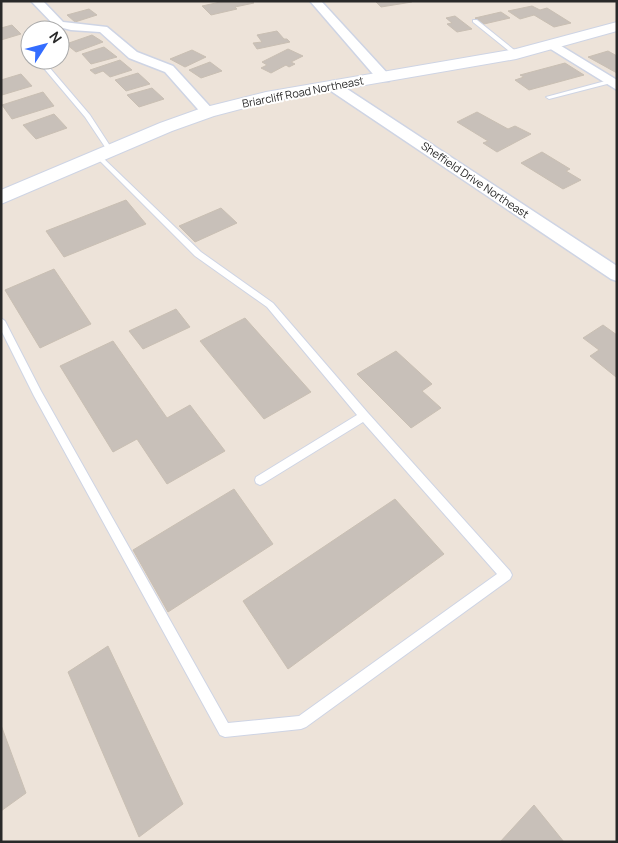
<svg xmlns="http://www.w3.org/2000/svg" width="618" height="843" font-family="Manrope,sans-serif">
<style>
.building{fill:#c8c0b9;stroke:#c9bfb3}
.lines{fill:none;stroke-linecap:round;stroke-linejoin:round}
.lane-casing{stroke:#ced4e4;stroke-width:2}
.street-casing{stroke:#ced4e4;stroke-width:3}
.secondary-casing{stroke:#ced4e4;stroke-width:2}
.lane{fill:#fff;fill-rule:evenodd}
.street{fill:#fff;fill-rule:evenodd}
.secondary{fill:#fff;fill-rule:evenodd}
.labels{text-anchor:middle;stroke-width:4;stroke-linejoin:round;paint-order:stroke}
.far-street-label{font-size:11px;fill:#292929;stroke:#fff}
</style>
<rect width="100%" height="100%" fill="#ede3d9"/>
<path class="building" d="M 225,1 L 252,1 L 254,3 L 235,7 L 237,9 L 211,15 L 202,6 Z
M 375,1 L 411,1 L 412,2 L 381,7 Z
M 532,6 L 540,10 L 547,8 L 571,23 L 554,27 L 534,15 L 520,19 L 508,11 Z
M 89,9 L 97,15 L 75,22 L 67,15 Z
M 501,12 L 510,18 L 484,24 L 475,18 Z
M 455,16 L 472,29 L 457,32 L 447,24 L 452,23 L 446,18 Z
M 12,25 L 21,34 L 1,40 L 1,28 Z
M 277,31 L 284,39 L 287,39 L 290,42 L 257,49 L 253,43 L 262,42 L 257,35 Z
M 92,35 L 103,42 L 76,52 L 66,44 Z
M 104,47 L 117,57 L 91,64 L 82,54 Z
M 288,49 L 303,56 L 291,62 L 295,64 L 289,67 L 286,65 L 271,73 L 261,68 L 267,65 L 262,62 Z
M 192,50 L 206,57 L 185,67 L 170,59 Z
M 608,51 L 617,56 L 617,73 L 588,57 Z
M 120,60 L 132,70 L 110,77 L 103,71 L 95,74 L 90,70 Z
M 210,62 L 222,71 L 201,78 L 189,70 Z
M 565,63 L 584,75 L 529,90 L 515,80 L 524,77 L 520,75 Z
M 138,73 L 150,84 L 126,91 L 115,80 Z
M 21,74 L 32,86 L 2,95 L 1,80 Z
M 152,88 L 164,99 L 139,107 L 127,95 Z
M 43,92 L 54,106 L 12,119 L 2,105 Z
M 477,112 L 508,129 L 515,126 L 531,134 L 497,152 L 483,143 L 488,141 L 457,122 Z
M 54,114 L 67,128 L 36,139 L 23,125 Z
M 542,152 L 570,169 L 566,171 L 581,180 L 563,189 L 521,163 Z
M 126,200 L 146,224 L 64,257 L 46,231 Z
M 221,208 L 237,223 L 195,242 L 179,226 Z
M 54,269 L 91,324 L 40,348 L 5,290 Z
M 176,309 L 190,327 L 143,349 L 129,331 Z
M 245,318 L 311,392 L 264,419 L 200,341 Z
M 603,325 L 617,335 L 616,377 L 590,356 L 599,350 L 583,338 Z
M 113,341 L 167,418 L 190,405 L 225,451 L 167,484 L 137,439 L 113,452 L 60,366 Z
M 396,351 L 432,384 L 422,391 L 441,408 L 411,428 L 357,374 Z
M 234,489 L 273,544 L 168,612 L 133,550 Z
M 395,499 L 444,554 L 288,669 L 243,601 Z
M 108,646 L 183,804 L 139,837 L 68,672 Z
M 1,725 L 26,793 L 1,811 Z
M 534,805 L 564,842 L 500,842 Z"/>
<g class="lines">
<g class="lane-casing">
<path id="lane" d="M 473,20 L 477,20 L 518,53 L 518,55 L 514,55 L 473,22 Z
M 23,41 L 27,41 L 30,44 L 30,50 L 23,43 Z
M 37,60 L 43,60 L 90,115 L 114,152 L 113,153 L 109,153 L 85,117 Z
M 609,80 L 611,81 L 611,83 L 549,99 L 546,97 Z
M 97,156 L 101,156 L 201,252 L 273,303 L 368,413 L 510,571 L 512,575 L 510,579 L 306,727 L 301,729 L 225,737 L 220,735 L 34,396 L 1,330 L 1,318 L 5,321 L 41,391 L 228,723 L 299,716 L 497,574 L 363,422 L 264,483 L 260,485 L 256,483 L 255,480 L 256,477 L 357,415 L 267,307 L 195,256 L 97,158 Z"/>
</g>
<g class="street-casing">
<path id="street" d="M 31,1 L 43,1 L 63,22 L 107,27 L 137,52 L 173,66 L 215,112 L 213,115 L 203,115 L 165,72 L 129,58 L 100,32 L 71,30 L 55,26 Z
M 310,1 L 321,1 L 389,75 L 390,78 L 389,81 L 379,81 Z
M 553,41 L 617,80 L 617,90 L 549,48 L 547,45 L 549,42 Z
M 333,82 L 338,83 L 617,266 L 617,281 L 611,279 L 328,89 L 326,86 Z"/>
</g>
<g class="secondary-casing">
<path id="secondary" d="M 617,22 L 617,31 L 516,59 L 267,102 L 214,116 L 172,131 L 1,204 L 1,190 L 160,123 L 202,108 L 266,92 L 516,49 Z"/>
</g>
<use href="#lane" class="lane"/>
<use href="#street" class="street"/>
<use href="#secondary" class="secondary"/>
</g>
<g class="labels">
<g class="far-street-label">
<text transform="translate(303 92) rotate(-11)" y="4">Briarcliff Road Northeast</text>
<text transform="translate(475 180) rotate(34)" y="4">Sheffield Drive Northeast</text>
</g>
</g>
<rect width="618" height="843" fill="none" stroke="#292929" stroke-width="5"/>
<g transform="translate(45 45) rotate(54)"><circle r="24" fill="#ffffff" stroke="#a9a9a9"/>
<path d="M0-4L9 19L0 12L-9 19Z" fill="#346dff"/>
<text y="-8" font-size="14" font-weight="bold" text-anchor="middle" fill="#292929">N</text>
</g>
</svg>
